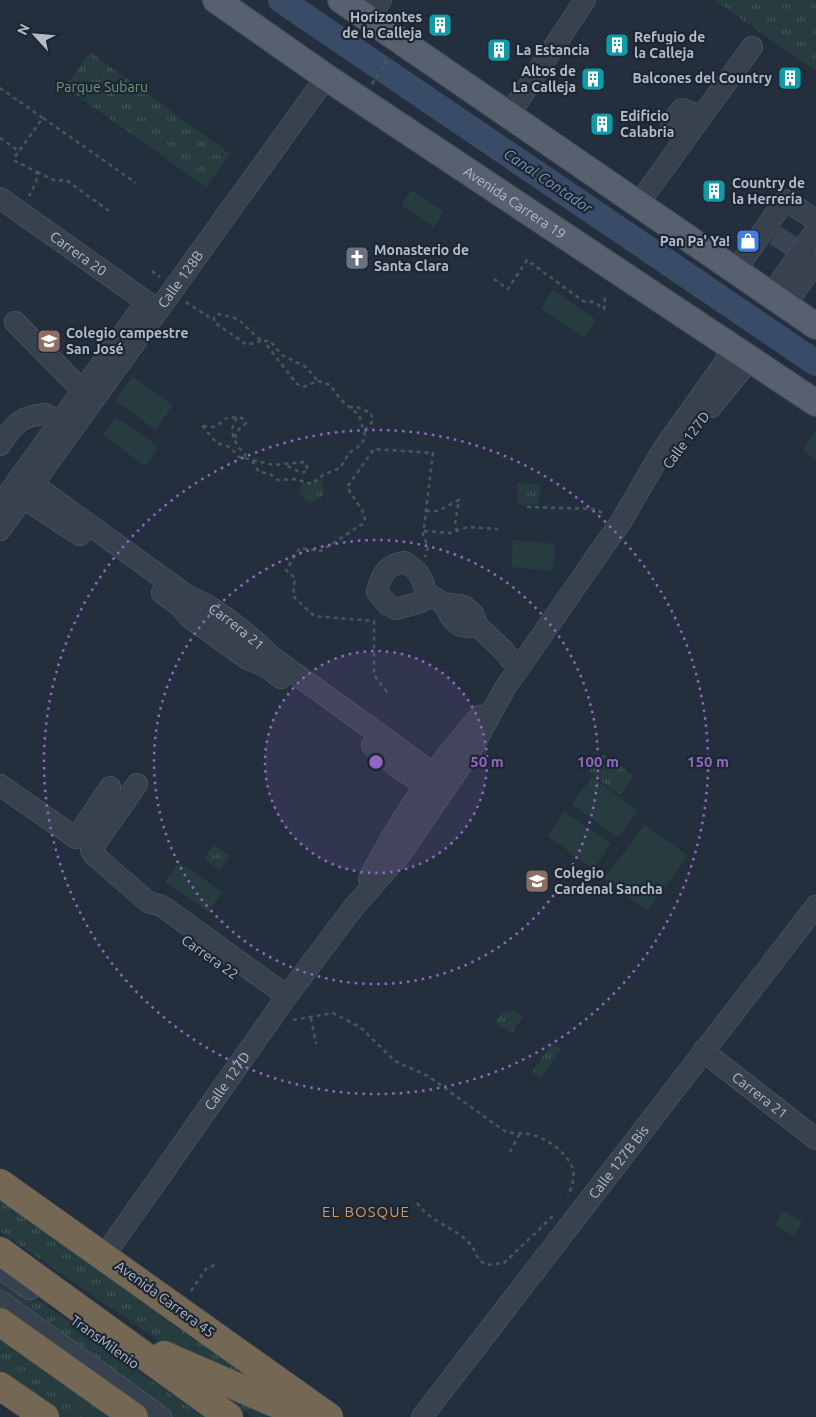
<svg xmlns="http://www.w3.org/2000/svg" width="816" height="1417" font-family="Ubuntu,sans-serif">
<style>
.grass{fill:url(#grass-tufts)}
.garden{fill:#263c3f}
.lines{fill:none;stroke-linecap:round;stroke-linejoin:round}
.river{stroke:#394c67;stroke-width:26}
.minor-tunnel{stroke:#3a4453;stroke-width:21;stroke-dasharray:21 11;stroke-linecap:butt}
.minor-casing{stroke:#565f6c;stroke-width:22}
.major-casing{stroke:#414a57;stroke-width:28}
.highway-casing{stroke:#434c59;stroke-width:29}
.path{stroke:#44595c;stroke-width:2.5;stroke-dasharray:4 4;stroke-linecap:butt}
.minor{stroke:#38414e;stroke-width:21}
.major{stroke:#56606e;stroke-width:26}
.highway{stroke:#746855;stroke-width:28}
.ring{fill:none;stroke:#9266c3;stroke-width:2.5;stroke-dasharray:2.5 5}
.labels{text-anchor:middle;stroke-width:4.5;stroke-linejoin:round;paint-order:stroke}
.poi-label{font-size:14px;font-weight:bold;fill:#b4bcc9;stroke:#1d2633;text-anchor:start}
.park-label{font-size:14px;fill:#6b9a76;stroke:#1d2633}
.street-label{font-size:14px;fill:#b4bcc9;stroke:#1d2633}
.water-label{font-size:15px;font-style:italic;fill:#7c92b1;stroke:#1d2633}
.neighbourhood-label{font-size:15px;letter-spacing:1px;fill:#d59563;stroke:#1d2633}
.centre{fill:#9266c3;stroke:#1d2633;stroke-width:2.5}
.ring-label{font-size:15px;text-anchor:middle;font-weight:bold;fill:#9266c3;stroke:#1d2633;stroke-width:4.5;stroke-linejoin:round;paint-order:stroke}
</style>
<defs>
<pattern id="grass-tufts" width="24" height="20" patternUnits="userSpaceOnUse" patternTransform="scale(1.25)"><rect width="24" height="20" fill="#263c3f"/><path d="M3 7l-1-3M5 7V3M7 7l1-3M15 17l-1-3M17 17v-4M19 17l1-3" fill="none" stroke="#435659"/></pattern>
</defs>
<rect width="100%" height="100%" fill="#242f3e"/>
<path class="grass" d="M 714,0 L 816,0 L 816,71 Z
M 90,52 L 230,154 L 206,187 L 65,87 Z
M 321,479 L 324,490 L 321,498 L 312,503 L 305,500 L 299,492 L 301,483 L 312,484 Z
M 518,483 L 540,484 L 539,505 L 517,504 Z
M 603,754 L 634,776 L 620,795 L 589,772 Z
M 214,845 L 230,856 L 220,870 L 204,859 Z
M 515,1011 L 523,1017 L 511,1034 L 495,1023 L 502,1013 Z
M 553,1043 L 561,1050 L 540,1079 L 532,1072 Z
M 0,1193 L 278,1395 L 191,1363 L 11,1239 L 0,1231 Z
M 0,1273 L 203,1417 L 170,1417 L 0,1294 Z
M 0,1337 L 116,1417 L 55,1417 L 0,1378 Z
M 216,1391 L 290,1417 L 252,1417 Z"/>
<path class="garden" d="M 412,190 L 444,212 L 433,227 L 401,205 Z
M 553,290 L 596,320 L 584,338 L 541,308 Z
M 133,376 L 173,405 L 156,430 L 115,401 Z
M 116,417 L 159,447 L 145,466 L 103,435 Z
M 816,431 L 816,461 L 802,451 Z
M 513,540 L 555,544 L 553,571 L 511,567 Z
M 592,777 L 638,811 L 618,838 L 572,804 Z
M 564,811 L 611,843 L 594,869 L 547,836 Z
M 645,824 L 688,856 L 647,911 L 604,879 Z
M 179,862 L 222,892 L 208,912 L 165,882 Z
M 783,1211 L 802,1221 L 794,1236 L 775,1225 Z"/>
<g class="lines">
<path class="river" d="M 281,0 L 816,363"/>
<path class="minor-tunnel" d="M 775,235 L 798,250"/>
<g class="minor-casing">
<g id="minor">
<path d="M 368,19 L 381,0"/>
<path d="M 509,115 L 585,0"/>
<path d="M 685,139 L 671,126 L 671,122 L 682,109 L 701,117"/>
<path id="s1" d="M 0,198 L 158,310"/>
<path d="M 638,204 L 752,47"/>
<path d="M 735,271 L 785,200 L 816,220"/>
<path d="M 771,295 L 816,230"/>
<path d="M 785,305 L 816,262"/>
<path d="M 15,322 L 73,381 L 82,388"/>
<path d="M 711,407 L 750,359"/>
<path d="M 0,445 C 14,425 19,416 45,414 L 59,422"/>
<path id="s2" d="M 23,477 L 189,597 C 214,605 253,638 272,657 L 448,784"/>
<path d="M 11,490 L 80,535"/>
<path d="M 0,505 L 139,312"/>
<path id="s3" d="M 0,530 L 326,77"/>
<path d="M 162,593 L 180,606 L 189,617 L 246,658 L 265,666 L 281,678"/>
<path d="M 426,593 L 421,602 L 396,609 L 388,605 L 377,592 C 381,575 386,565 404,562 C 418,569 423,578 426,593 L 443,603 L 464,606 L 473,614 L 478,626 L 504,651 L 518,669"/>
<path d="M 443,603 C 454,621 454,630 478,626"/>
<path d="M 372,745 L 396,766 L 440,796"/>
<path d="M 137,784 L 91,850 L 94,855 L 148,902 L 162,906 L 287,996"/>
<path d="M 0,785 L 76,838 L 110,787"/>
<path d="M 369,878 C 399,821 437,764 480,716"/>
<path id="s4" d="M 703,1051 L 816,1139"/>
<path id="s5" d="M 104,1256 L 287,996 L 353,908 L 399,856 L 470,752 L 505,688 L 622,520 L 662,451 L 724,364 L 732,347"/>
<path d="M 0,1268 L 30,1289"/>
<path d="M 0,1301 L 161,1417"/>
<path id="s6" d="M 422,1417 L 816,906"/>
</g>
</g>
<g class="major-casing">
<g id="major">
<path id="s7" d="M 216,0 L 326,77 L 816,403"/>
<path d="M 341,0 L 816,326"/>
</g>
</g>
<g class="highway-casing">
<path id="highway" d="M 0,1183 L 329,1417
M 0,1251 L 229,1417
M 0,1322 L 134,1417
M 164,1355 L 272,1402 L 312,1417
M 0,1386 L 45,1417"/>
</g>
<path class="path" d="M 372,84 L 389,57
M 0,88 L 43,118 L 14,158 L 15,161 L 37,172 L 36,183 L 29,196
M 43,118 L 136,183
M 0,138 L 19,151
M 37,172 L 56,181 L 66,180 L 112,213
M 152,271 L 160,277
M 494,279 L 508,289 L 527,260 L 583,301 L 594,302 L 604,309 L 605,297
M 186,302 L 213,320
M 261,341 L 247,345 L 214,322 L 214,317 L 219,314 L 238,319 L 261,341 L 270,341 L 282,355 L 306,367 L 318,381
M 349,407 L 357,407 L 371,413 L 373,421 L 364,431
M 237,418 C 227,430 235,445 245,454 L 245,457
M 202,426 L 217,443 L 230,447 L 239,457 L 274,465 L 305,462 L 308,470 L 302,473 L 285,465
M 203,426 L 215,427 C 229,416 225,417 242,418 L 246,423 L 236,432 L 235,441
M 252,461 L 259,472 L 270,474 L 278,480 L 295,479 L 312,484 L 323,475 L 340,468 L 349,453 L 362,444 L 365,435 L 359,415 L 341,400 L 330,385 L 318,381 L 303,387 L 297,384 L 265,343
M 527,507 L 596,509 L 604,514
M 426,511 L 438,511 L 459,500 L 455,524 L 457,531
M 424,531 L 450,533 L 468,527 L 498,529
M 387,692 L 374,675 L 374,621 L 314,616 L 293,596 L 295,578 L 286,570 L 300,548 L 321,551 L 364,523 L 365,515 L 347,487 L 374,449 L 433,453 L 423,535 L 428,547 L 425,557
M 311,1018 L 316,1044
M 293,1020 L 333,1013 L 360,1027 L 395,1061 L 428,1076 L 503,1130 C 513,1135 523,1132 533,1135 C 548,1139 569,1154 573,1170 C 575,1177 571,1190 568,1196
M 510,1152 L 520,1133
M 417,1203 C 430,1222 455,1227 470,1244 C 478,1252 472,1255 486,1265 L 504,1263 L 554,1215
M 191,1291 L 206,1269 L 216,1264"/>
<use href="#minor" class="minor"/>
<use href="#major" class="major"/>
<use href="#highway" class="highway"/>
</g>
<circle cx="376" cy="762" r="111" fill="#9266c3" fill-opacity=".12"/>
<g class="ring">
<circle cx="376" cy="762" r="111"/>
<circle cx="376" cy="762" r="222"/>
<circle cx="376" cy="762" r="332"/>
</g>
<defs>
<g id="building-square" transform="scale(1.25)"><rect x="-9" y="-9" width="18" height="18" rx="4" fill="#0f9aa8" stroke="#1d2633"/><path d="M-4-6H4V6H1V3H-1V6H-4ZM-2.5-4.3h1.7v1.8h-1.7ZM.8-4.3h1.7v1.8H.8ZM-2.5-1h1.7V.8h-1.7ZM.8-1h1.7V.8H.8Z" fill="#fff"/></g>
<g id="shop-square" transform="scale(1.25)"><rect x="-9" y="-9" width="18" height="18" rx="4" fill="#3f7fe0" stroke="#1d2633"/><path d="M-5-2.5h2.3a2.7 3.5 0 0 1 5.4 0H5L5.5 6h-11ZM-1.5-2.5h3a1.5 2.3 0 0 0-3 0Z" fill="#fff"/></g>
<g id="church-square" transform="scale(1.25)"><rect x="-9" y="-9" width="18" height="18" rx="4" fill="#6b7280" stroke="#1d2633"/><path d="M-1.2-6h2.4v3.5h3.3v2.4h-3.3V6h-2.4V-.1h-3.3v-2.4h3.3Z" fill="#fff"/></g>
<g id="school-square" transform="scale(1.25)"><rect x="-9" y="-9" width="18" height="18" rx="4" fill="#8d6e63" stroke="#1d2633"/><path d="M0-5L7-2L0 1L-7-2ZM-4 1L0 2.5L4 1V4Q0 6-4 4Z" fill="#fff"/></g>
</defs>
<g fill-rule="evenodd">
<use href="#building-square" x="440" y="25"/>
<use href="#building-square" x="617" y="45"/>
<use href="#building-square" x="499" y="50"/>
<use href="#building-square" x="790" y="78"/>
<use href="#building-square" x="593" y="79"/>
<use href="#building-square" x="602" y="124"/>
<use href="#building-square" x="714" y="191"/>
<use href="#shop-square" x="748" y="241"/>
<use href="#church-square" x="357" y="258"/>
<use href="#school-square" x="49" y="341"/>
<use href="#school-square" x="537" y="881"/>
</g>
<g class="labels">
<g class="poi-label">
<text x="422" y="22" text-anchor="end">Horizontes<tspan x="422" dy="16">de la Calleja</tspan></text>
<text x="634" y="42">Refugio de<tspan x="634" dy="16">la Calleja</tspan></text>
<text x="516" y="55">La Estancia</text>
<text x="576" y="76" text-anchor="end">Altos de<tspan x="576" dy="16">La Calleja</tspan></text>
<text x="772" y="83" text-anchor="end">Balcones del Country</text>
<text x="620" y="121">Edificio<tspan x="620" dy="16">Calabria</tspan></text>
<text x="732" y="188">Country de<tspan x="732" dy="16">la Herrería</tspan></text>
<text x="730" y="246" text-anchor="end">Pan Pa' Ya!</text>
<text x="374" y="255">Monasterio de<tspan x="374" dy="16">Santa Clara</tspan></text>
<text x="66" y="338">Colegio campestre<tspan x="66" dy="16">San José</tspan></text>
<text x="554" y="878">Colegio<tspan x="554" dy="16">Cardenal Sancha</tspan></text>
</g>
<g class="park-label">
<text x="102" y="92">Parque Subaru</text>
</g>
<g class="street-label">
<text dy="5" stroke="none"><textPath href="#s7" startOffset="361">Avenida Carrera 19</textPath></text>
<text dy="5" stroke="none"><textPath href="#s1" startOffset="96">Carrera 20</textPath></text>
<text dy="5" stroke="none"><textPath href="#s3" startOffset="309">Calle 128B</textPath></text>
<text transform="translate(686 440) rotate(-53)" y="5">Calle 127D</text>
<text dy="5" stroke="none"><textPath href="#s2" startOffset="261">Carrera 21</textPath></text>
<text transform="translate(210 957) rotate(35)" y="5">Carrera 22</text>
<text dy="5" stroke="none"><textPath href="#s5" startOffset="214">Calle 127D</textPath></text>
<text dy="5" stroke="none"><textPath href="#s4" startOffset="72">Carrera 21</textPath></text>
<text dy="5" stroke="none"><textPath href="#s6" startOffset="322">Calle 127B Bis</textPath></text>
<text transform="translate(165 1299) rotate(36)" y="5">Avenida Carrera 45</text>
<text transform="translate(105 1342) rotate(36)" y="5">TransMilenio</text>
</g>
<g class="water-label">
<text transform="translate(548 181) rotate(34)" y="5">Canal Contador</text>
</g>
<g class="neighbourhood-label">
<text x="366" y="1217">EL BOSQUE</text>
</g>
</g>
<circle cx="376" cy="762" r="8" class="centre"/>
<g class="ring-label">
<text x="487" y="767">50 m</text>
<text x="598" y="767">100 m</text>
<text x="708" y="767">150 m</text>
</g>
<g transform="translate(35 35) rotate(296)" stroke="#1d2633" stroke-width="4" paint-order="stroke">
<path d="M0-4L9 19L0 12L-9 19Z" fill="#b4bcc9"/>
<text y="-8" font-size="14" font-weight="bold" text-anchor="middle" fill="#b4bcc9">N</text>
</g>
</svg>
